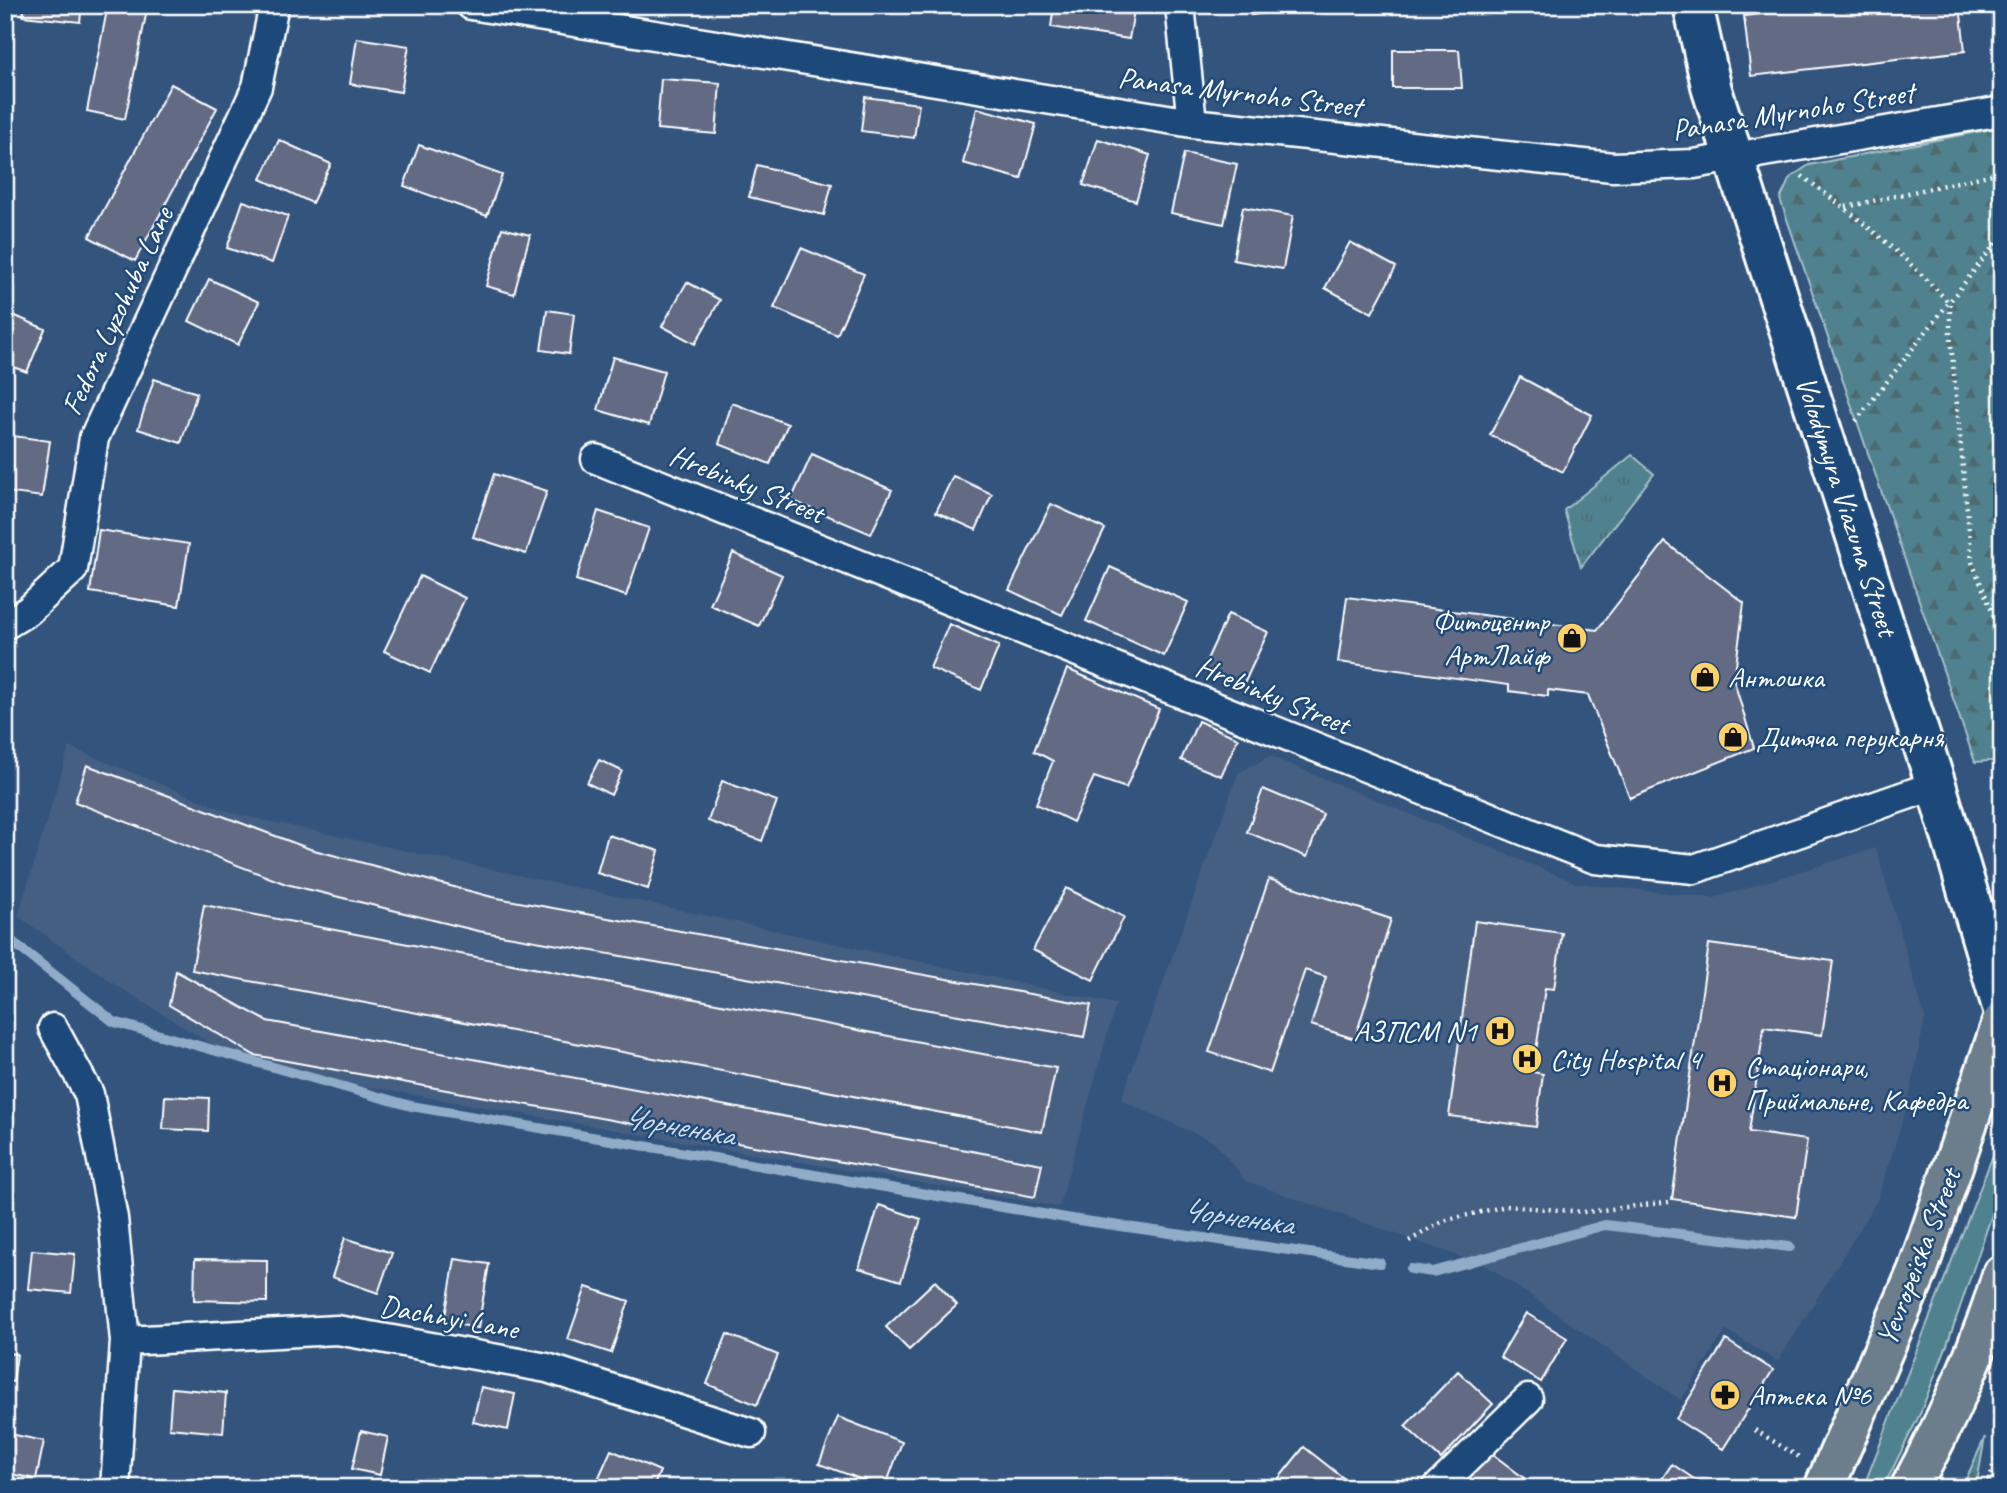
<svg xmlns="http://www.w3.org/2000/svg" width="2007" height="1493" font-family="Caveat,sans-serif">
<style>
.built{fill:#455e82}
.grass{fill:#4f828e;stroke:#a7c0c6;stroke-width:2}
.forest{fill:url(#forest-firs);stroke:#a7c0c6;stroke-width:2}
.park{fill:url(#park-tufts);stroke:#a7c0c6;stroke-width:2}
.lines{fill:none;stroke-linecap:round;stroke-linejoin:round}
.stream{stroke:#90acc8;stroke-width:10}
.building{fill:#626b84;stroke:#fff;stroke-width:2}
.minor-casing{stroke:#fff;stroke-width:33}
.secondary-casing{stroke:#fff;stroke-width:44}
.primary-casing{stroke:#fff;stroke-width:44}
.path{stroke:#fff;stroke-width:4.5;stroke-dasharray:2 5;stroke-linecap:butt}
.minor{stroke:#1f4a7a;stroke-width:28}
.secondary{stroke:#1f4a7a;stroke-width:38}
.primary{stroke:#6c7d8b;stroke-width:38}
.labels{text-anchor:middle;stroke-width:5;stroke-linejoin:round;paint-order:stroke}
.street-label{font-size:30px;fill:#fff;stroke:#1f4a7a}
.poi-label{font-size:30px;fill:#fff;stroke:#1f4a7a;text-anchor:start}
.water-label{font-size:32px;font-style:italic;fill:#d1dce8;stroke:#1f4a7a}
</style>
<defs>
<pattern id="forest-firs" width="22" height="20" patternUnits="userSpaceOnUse" patternTransform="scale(1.75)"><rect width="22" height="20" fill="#4f828e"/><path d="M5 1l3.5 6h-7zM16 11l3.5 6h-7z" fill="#4e6a70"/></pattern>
<pattern id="park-tufts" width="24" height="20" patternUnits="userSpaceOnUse" patternTransform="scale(1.75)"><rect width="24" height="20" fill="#4f828e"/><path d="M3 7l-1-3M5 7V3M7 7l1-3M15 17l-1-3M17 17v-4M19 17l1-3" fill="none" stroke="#4e6a70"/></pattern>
</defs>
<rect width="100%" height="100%" fill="#33547d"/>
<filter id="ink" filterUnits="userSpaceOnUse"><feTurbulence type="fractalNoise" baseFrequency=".0143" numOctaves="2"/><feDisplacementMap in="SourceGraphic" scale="14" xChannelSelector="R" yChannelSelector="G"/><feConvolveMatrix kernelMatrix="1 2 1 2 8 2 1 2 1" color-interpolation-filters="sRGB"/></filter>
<g filter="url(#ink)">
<path class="built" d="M 69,747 L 235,814 L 1116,1004 L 1059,1207 L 247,1066 L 114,984 L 18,916 Z
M 1270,756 L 1576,883 L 1714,898 L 1876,848 L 1925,1018 L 1909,1100 L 1877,1201 L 1778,1362 L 1726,1330 L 1681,1400 L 1487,1266 L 1246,1181 L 1214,1142 L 1121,1100 L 1238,773 Z"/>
<path class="grass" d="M 2002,1132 L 1998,1197 L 1947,1345 L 1919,1416 L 1883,1488 L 1863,1488 Z"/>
<path class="forest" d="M 2002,127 L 2002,760 L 1975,762 L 1780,199 L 1790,178 L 1809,165 Z
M 1985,1437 L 1976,1488 L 1962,1488 Z"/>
<path class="park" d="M 1632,455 L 1654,474 L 1581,567 L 1564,510 Z"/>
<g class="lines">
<path class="stream" d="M 5,936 L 114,1022 L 411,1106 L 1078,1220 L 1380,1263
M 1411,1269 L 1433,1272 L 1605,1225 L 1790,1247"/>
</g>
<path class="building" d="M 25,5 L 82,5 L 80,22 L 23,16 Z
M 108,5 L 148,5 L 125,119 L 87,111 Z
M 1054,5 L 1135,5 L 1129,39 L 1051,27 Z
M 1250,5 L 1325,5 L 1251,15 Z
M 1839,5 L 1960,5 L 1965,51 L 1751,76 L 1744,16 Z
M 357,38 L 409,46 L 401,92 L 350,84 Z
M 1393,50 L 1459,50 L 1462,88 L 1393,88 Z
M 661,79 L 720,83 L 716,134 L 657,129 Z
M 171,84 L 217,108 L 135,261 L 89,237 Z
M 865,97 L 919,104 L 914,138 L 861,131 Z
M 977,108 L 1036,124 L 1021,179 L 963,163 Z
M 1098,139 L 1150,155 L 1136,201 L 1083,185 Z
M 279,140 L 331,164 L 312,203 L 261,179 Z
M 419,145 L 502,175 L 487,216 L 404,186 Z
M 1184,153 L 1237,164 L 1224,224 L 1171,213 Z
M 757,165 L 832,184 L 824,215 L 749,197 Z
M 243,201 L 288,216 L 272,263 L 227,248 Z
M 1243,207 L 1293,216 L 1283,269 L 1233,260 Z
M 502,228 L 530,235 L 514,294 L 486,286 Z
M 1350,242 L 1396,267 L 1372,313 L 1325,288 Z
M 801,248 L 864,274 L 837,335 L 774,308 Z
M 209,279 L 259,302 L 238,345 L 189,321 Z
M 687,282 L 720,300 L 695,344 L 662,326 Z
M 547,310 L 574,314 L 569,354 L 541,350 Z
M 11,314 L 45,329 L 27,372 L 5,364 L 5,328 Z
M 613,357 L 664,371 L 649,425 L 598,410 Z
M 1520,377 L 1592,415 L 1563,472 L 1490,435 Z
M 154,379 L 197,393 L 181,443 L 138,429 Z
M 732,403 L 788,424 L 770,464 L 719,444 Z
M 6,435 L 50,441 L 42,497 L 5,492 Z
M 812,454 L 892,490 L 871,534 L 791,500 Z
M 494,474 L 547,491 L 526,554 L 473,537 Z
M 953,476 L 992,494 L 976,530 L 936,512 Z
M 1051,504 L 1105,529 L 1062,615 L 1009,590 Z
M 598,511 L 649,528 L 626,596 L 576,580 Z
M 99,530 L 189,544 L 179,606 L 90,592 Z
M 1665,542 L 1744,603 L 1734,681 L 1754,748 L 1630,798 L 1588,695 L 1548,690 L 1548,696 L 1509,691 L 1509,685 L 1338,662 L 1347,597 L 1597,630 Z
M 733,553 L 782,575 L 759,626 L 710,605 Z
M 1110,567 L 1188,602 L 1164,656 L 1086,621 Z
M 420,576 L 465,598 L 430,673 L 384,651 Z
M 1228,614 L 1268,632 L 1243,686 L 1203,668 Z
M 949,624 L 999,646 L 981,690 L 930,668 Z
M 1067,669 L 1159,709 L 1126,788 L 1094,777 L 1073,822 L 1036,804 L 1053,761 L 1034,751 Z
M 1198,721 L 1238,738 L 1221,776 L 1181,760 Z
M 599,760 L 622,771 L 611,795 L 587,783 Z
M 87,765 L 310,849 L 492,897 L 1091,1005 L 1084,1037 L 478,931 L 286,884 L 75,802 Z
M 722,781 L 777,801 L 762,841 L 708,821 Z
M 1263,789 L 1323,814 L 1307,857 L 1247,832 Z
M 608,835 L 659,851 L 648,889 L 597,873 Z
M 1269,879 L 1391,919 L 1355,1039 L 1311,1025 L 1326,977 L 1305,970 L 1270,1073 L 1209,1052 Z
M 1066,888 L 1124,917 L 1093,980 L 1033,950 Z
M 204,905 L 1056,1068 L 1042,1132 L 192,970 Z
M 1475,921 L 1562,933 L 1554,989 L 1545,988 L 1533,1072 L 1543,1074 L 1536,1127 L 1449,1116 Z
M 1709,944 L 1833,961 L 1822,1035 L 1764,1027 L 1749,1132 L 1807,1140 L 1796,1217 L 1672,1199 Z
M 176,971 L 267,1021 L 1042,1164 L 1035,1197 L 254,1055 L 169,1005 Z
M 165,1096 L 209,1098 L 208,1131 L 163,1129 Z
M 879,1205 L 921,1219 L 901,1281 L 859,1268 Z
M 345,1238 L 392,1253 L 378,1293 L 332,1277 Z
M 32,1250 L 75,1254 L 71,1293 L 28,1289 Z
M 195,1259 L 267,1260 L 267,1302 L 194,1300 Z
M 455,1259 L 489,1264 L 478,1328 L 444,1322 Z
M 935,1281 L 957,1305 L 909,1350 L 886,1327 Z
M 586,1287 L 629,1301 L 611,1353 L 568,1339 Z
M 1526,1313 L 1567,1338 L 1541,1382 L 1500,1357 Z
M 727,1334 L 778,1355 L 757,1405 L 707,1384 Z
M 1726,1340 L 1773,1370 L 1723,1449 L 1676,1419 Z
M 5,1353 L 17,1354 L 13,1382 L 5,1381 Z
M 1458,1371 L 1493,1404 L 1441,1459 L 1405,1426 Z
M 481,1387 L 515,1394 L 508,1430 L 473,1422 Z
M 172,1388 L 226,1393 L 223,1433 L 169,1428 Z
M 838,1417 L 902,1442 L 885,1488 L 819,1464 Z
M 361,1431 L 388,1437 L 380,1475 L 352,1469 Z
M 5,1433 L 44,1441 L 36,1479 L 5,1473 Z
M 1304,1447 L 1356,1488 L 1271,1488 Z
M 611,1450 L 660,1471 L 653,1488 L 594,1488 Z
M 1487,1450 L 1524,1478 L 1517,1488 L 1457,1488 Z
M 1672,1464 L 1700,1483 L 1697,1488 L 1656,1488 Z"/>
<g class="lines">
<g class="minor-casing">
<path id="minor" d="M 471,5 L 1192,123 L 1613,167 L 1694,164 L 2002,111
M 1180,5 L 1192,123
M 596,459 L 1595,859 L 1694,869 L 1936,785
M 5,625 L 28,611 L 73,569 L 94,438 L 257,87 L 274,5
M 53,1028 L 89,1094 L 113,1218 L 125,1341 L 115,1488
M 125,1341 L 337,1330 L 547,1368 L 751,1433
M 1437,1488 L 1528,1399"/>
</g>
<g class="secondary-casing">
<path id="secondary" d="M 1693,5 L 1712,90 L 1936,785 L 2002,1007"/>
</g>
<g class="primary-casing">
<path id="primary" d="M 1824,1488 L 1917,1272 L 2002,1022
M 1910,1488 C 1947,1420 1980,1349 2002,1275"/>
</g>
<path class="path" d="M 1802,176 C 1855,215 1906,256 1950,304 L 1950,333 L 1972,562 L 2002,636
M 1846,207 L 2002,172
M 1856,421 L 2002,235
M 1409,1241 L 1443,1221 L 1506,1206 L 1586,1212 L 1670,1202
M 1755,1430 L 1799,1457
M 1987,1488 L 2002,1433"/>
<use href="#minor" class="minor"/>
<use href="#secondary" class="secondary"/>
<use href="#primary" class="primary"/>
</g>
</g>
<defs>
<g id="shop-disc" transform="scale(1.575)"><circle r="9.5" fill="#ffd166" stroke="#1f4a7a"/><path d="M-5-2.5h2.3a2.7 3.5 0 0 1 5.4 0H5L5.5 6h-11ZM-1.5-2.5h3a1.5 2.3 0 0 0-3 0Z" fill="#111"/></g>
<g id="hospital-disc" transform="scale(1.575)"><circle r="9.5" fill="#ffd166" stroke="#1f4a7a"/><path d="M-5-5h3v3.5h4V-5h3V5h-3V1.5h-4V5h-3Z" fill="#111"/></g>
<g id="pharmacy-disc" transform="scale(1.575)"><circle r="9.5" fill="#ffd166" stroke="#1f4a7a"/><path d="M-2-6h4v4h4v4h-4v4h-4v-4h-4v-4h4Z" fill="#111"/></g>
</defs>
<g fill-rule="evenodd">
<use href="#shop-disc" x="1572" y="638"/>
<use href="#shop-disc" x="1705" y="677"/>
<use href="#shop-disc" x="1733" y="737"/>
<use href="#hospital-disc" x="1500" y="1031"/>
<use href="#hospital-disc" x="1527" y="1059"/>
<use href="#hospital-disc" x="1722" y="1083"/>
<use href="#pharmacy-disc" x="1725" y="1395"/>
</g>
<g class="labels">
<g class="street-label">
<text transform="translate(1240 92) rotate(7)" y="10">Panasa Myrnoho Street</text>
<text transform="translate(1793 111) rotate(-9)" y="10">Panasa Myrnoho Street</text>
<text transform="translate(117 311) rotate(-65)" y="10">Fedora Lyzohuba Lane</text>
<text transform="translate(747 484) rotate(22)" y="10">Hrebinky Street</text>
<text transform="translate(1847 506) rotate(72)" y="10">Volodymyra Viazuna Street</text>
<text transform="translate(1273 695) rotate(22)" y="10">Hrebinky Street</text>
<text transform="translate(1918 1257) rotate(-69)" y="10">Yevropeiska Street</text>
<text transform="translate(449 1317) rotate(10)" y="10">Dachnyi Lane</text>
</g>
<g class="poi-label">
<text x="1549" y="631" text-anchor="end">Фитоцентр<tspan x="1549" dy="34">АртЛайф</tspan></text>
<text x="1728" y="687">Антошка</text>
<text x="1756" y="747">Дитяча перукарня</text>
<text x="1477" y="1041" text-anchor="end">АЗПСМ N1</text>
<text x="1550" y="1069">City Hospital 4</text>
<text x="1745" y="1076">Стаціонари,<tspan x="1745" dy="34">Приймальне, Кафедра</tspan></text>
<text x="1748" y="1405">Аптека №6</text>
</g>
<g class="water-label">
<text transform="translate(679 1125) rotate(10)" y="11">Чорненька</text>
<text transform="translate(1238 1216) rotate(8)" y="11">Чорненька</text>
</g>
</g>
<rect width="2007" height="1493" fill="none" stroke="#1f4a7a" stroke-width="28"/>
<rect x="14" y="14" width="1979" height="1465" fill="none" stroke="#fff" stroke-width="2.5" filter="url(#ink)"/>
</svg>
